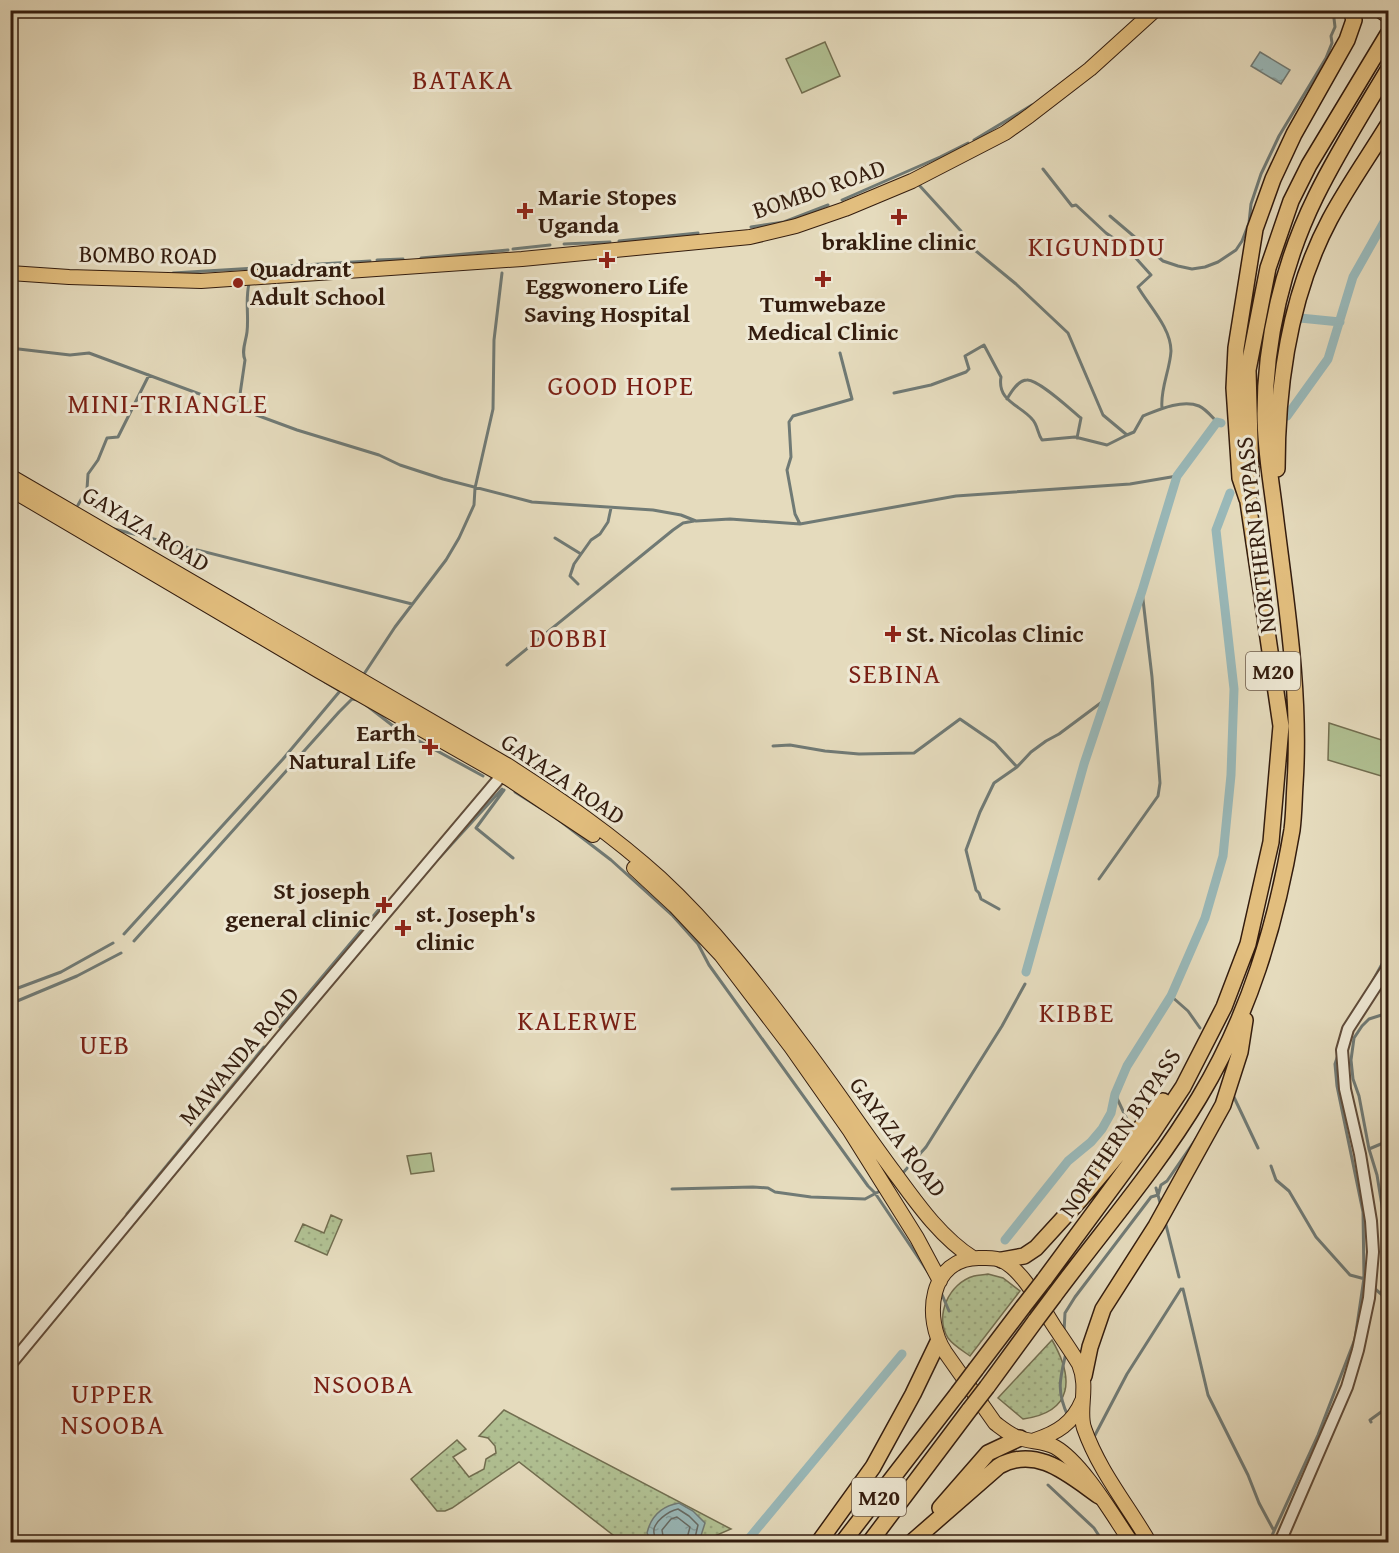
<svg xmlns="http://www.w3.org/2000/svg" width="1399" height="1553" font-family="'Gentium Book Plus',serif">
<style>
.grass{fill:url(#grass-dots);stroke:#726e50;stroke-width:1.5}
.garden{fill:#b1c193;stroke:#726e50;stroke-width:1.5}
.water{fill:url(#water-ripples);stroke:#707a75;stroke-width:1.5}
.lines{fill:none;stroke-linecap:round;stroke-linejoin:round}
.shore{stroke:#666a64;stroke-width:1.5}
.stream{stroke:#707a75;stroke-width:3}
.canal{stroke:#99b9ba;stroke-width:9}
.minor-casing{stroke:#604c3a;stroke-width:14}
.major-casing{stroke:#331c0e;stroke-width:16}
.highway-casing{stroke:#331c0e;stroke-width:18}
.minor{stroke:#eee8d4;stroke-width:10}
.major{stroke:#e2be7e;stroke-width:14}
.highway{stroke:#e2be7e;stroke-width:15}
.highway-bridge-casing{stroke:#331c0e;stroke-width:18;stroke-linecap:butt}
.highway-bridge{stroke:#e2be7e;stroke-width:15}
.poi-dot{fill:#8f2418;stroke:#eee8d4;stroke-width:2}
.labels{text-anchor:middle;stroke-width:6;stroke-linejoin:round;paint-order:stroke}
.shield{fill:#eee8d4;stroke:#6b5949;stroke-width:1.5}
.shield-label{font-size:22px;font-weight:bold;fill:#331c0e}
.street-label{font-size:24px;fill:#331c0e;stroke:#eee8d4}
.poi-label{font-size:24px;font-weight:bold;fill:#331c0e;stroke:#eee8d4;text-anchor:start}
.neighbourhood-label{font-size:26px;letter-spacing:1.5px;fill:#7a1f14;stroke:#eee8d4}
.quarter-label{font-size:27px;letter-spacing:1.5px;fill:#7a1f14;stroke:#eee8d4}
</style>
<defs>
<pattern id="grass-dots" width="8" height="8" patternUnits="userSpaceOnUse" patternTransform="scale(1.5)"><rect width="8" height="8" fill="#b1c193"/><path d="M2 2h.1M6 6h.1" fill="none" stroke="#99a57e" stroke-width="1.8" stroke-linecap="round"/></pattern>
<pattern id="water-ripples" width="26" height="14" patternUnits="userSpaceOnUse" patternTransform="scale(1.5)"><rect width="26" height="14" fill="#99b9ba"/><path d="M2 4q2-2 4 0t4 0M15 11q2-2 4 0t4 0" fill="none" stroke="#849e9f"/></pattern>
</defs>
<rect width="100%" height="100%" fill="#e5dbbd"/>
<filter id="stains"><feTurbulence type="fractalNoise" baseFrequency=".00333" numOctaves="4"/><feColorMatrix values="0 0 0 0 .2 0 0 0 0 .09 0 0 0 0 .02 0 0 0 .5 -.17"/></filter>
<radialGradient id="worn" r=".72"><stop offset=".6" stop-color="#630" stop-opacity="0"/><stop offset="1" stop-color="#630" stop-opacity=".3"/></radialGradient>
<path class="grass" d="M 331,1215 L 342,1220 L 327,1255 L 295,1241 L 303,1224 L 324,1233 Z
M 988,1274 L 1003,1278 L 1020,1291 L 970,1356 C 963,1351 953,1345 948,1338 C 934,1316 949,1283 974,1276 C 978,1275 983,1275 988,1274 Z
M 1052,1340 C 1074,1378 1074,1412 1023,1419 L 998,1398 Z
M 504,1410 L 731,1529 L 701,1542 L 622,1542 L 519,1462 L 452,1508 L 445,1511 L 437,1511 L 411,1479 L 457,1440 L 466,1449 L 453,1457 L 469,1477 L 484,1469 L 486,1459 L 496,1453 L 495,1446 L 488,1438 L 479,1436 Z"/>
<path class="garden" d="M 825,42 L 840,76 L 802,93 L 786,59 Z
M 1329,723 L 1388,742 L 1388,778 L 1328,760 Z
M 431,1153 L 434,1171 L 411,1174 L 407,1156 Z"/>
<path class="water" d="M 1260,52 L 1290,70 L 1281,84 L 1251,66 Z
M 679,1503 L 693,1511 L 705,1523 L 699,1542 L 652,1542 L 647,1533 C 651,1516 662,1506 679,1503 Z"/>
<g class="lines">
<path class="shore" d="M 657,1542 C 656,1539 654,1536 654,1533 C 652,1522 669,1511 678,1509 L 689,1516 L 698,1525 L 694,1542
M 664,1542 L 662,1530 L 671,1519 L 677,1517 L 690,1527 L 686,1542"/>
<path class="stream" d="M 974,140 L 1032,105
M 1043,169 L 1072,206 L 1076,205 L 1106,233 L 1125,246 L 1151,275 L 1138,287 C 1149,306 1171,328 1171,351 C 1170,370 1160,389 1162,408
M 919,185 L 961,231 L 965,242 L 1016,284 L 1068,333 L 1103,415 L 1127,435 L 1134,432 L 1143,416 C 1158,410 1182,399 1199,406 C 1206,409 1212,417 1217,422
M 842,200 L 940,157 L 968,143
M 1110,216 L 1163,261 L 1178,266 L 1192,269 L 1205,267 L 1218,262 L 1236,250 L 1242,241 L 1249,223 L 1251,204 L 1261,174 L 1279,136 L 1326,58 L 1332,43 L 1331,36 L 1335,27 L 1333,10
M 751,227 L 784,222 L 828,205
M 619,241 L 698,233
M 564,244 L 610,242
M 513,249 L 550,245
M 421,258 L 508,250
M 377,260 L 403,259
M 173,273 L 370,261
M 10,348 L 70,355 L 89,353 L 297,430 L 379,455 L 400,465 L 443,479 L 532,502 L 653,510 L 681,515 L 696,521 L 730,519 L 800,524 L 956,496 L 1130,484 L 1177,476
M 894,393 L 931,385 L 966,372 L 969,369 L 965,356 L 984,345 L 1001,377 C 997,401 1020,405 1032,419 C 1038,425 1037,433 1042,440 L 1075,437 L 1107,445 L 1127,435
M 1007,399 C 1011,392 1018,380 1027,380 C 1038,379 1071,410 1081,418 L 1077,438
M 238,408 L 245,360 C 241,351 246,341 247,332 C 249,315 245,300 249,284
M 78,505 L 87,489 L 88,474 L 98,460 L 107,438 L 118,437 L 149,375
M 800,524 L 795,514 L 787,470 L 791,457 L 789,422 L 793,416 L 852,399 L 840,353
M 114,529 L 412,604
M 555,538 L 581,554
M 578,584 L 570,576 L 574,564 L 591,540 L 600,534 L 608,522 L 611,508
M 507,665 L 673,530 L 683,523 L 694,521
M 364,674 L 395,627 L 446,560 L 459,538 L 474,505 L 475,488 L 493,409 L 494,340 L 502,273
M 366,705 L 397,729 L 483,776
M 773,746 L 790,745 L 825,751 L 859,754 L 914,753 L 960,719 L 995,743 L 1017,767
M 504,790 L 476,828 L 513,858
M 515,792 L 542,809
M 555,817 L 611,860 L 673,916 L 698,944 L 709,965 L 868,1186 L 875,1193 L 930,1275
M 440,857 L 502,789
M 1099,879 L 1158,796 L 1160,783 L 1152,677 L 1142,591
M 999,909 L 981,899 L 979,893 L 976,890 L 966,850 L 980,812 L 994,783 L 1017,767 L 1031,752 L 1046,741 L 1059,734 L 1106,699
M 124,934 L 283,759 L 340,691 L 325,682
M 134,941 L 339,712 L 352,699 L 358,700
M 1370,986 L 1388,953
M 10,991 L 61,972 L 113,943
M 1171,996 L 1188,1011 L 1200,1028
M 10,1004 L 77,976 L 121,953
M 280,1027 L 386,901
M 1232,1093 L 1258,1148
M 1115,1094 L 1131,1128
M 1369,1149 L 1388,1141
M 1271,1166 L 1276,1180 L 1289,1191 L 1316,1237 L 1350,1275 L 1365,1279
M 901,1175 L 926,1147 L 1002,1026 L 1025,984
M 1156,1188 L 1161,1206
M 672,1189 L 753,1187 L 768,1188 L 775,1192 L 811,1197 L 865,1199 L 880,1191
M 127,1214 L 264,1047
M 1165,1221 L 1179,1277
M 1374,1288 L 1381,1294 L 1388,1304
M 1183,1289 L 1208,1395 L 1248,1475 L 1259,1503 L 1273,1529
M 940,1290 L 949,1311
M 1381,1294 L 1385,1280 L 1383,1212 L 1377,1175 L 1369,1149 L 1359,1096 L 1353,1079 L 1351,1060 L 1354,1038 L 1362,1026 L 1369,1019 L 1388,1013
M 1064,1332 L 1065,1313 L 1075,1297 L 1151,1197 L 1158,1195 L 1161,1185 L 1167,1181 L 1198,1136
M 1066,1353 C 1060,1378 1056,1391 1068,1416
M 1371,1422 L 1370,1420 L 1388,1407
M 1094,1437 L 1127,1374 L 1181,1289
M 1048,1485 L 1094,1528 L 1103,1542
M 1269,1542 L 1318,1435 L 1355,1339 L 1364,1278 L 1363,1212 L 1337,1086 L 1335,1064 L 1338,1055"/>
<path class="canal" d="M 1300,318 L 1340,322
M 1287,416 L 1328,359 L 1353,277 L 1388,215
M 1026,972 L 1084,764 L 1142,591 L 1177,476 L 1217,422 L 1221,423
M 1005,1240 L 1068,1161 L 1091,1142 L 1102,1129 L 1111,1113 L 1115,1094 L 1127,1066 L 1171,996 L 1205,918 L 1223,856 L 1231,775 L 1234,689 L 1216,530 L 1230,493
M 746,1542 L 902,1354"/>
<g class="minor-casing">
<path id="minor" d="M 10,1365 L 281,1037 L 502,775
M 1280,1542 L 1347,1387 L 1358,1350 L 1369,1298 L 1373,1252 L 1371,1221 L 1360,1154 L 1345,1089 L 1342,1050 L 1348,1029 L 1388,967"/>
</g>
<g class="major-casing">
<path id="major" d="M 1379,10 L 1388,16
M 10,273 L 69,277 L 201,281 L 522,259 L 750,237 L 796,226 L 845,209 L 912,181 L 1005,133 L 1029,116 L 1090,69 L 1155,10
M 10,476 L 507,765 C 560,799 613,835 660,878 C 713,927 758,985 801,1043 C 833,1085 862,1129 894,1172 C 916,1202 940,1237 973,1258
M 10,489 L 319,671 L 509,779 L 593,835
M 634,868 L 675,906 L 721,955 L 791,1047 L 850,1131 L 917,1238 L 940,1281
M 1035,1440 C 1057,1433 1073,1423 1082,1401
M 1131,1542 C 1113,1516 1083,1463 1055,1447 C 1044,1441 1031,1442 1019,1438 C 1010,1435 1003,1429 995,1423 L 945,1352 C 923,1319 929,1257 980,1258 C 987,1258 996,1257 1003,1261 C 1024,1272 1041,1306 1054,1326 C 1062,1338 1071,1351 1079,1364 C 1089,1388 1078,1409 1084,1428 C 1099,1471 1127,1504 1149,1542"/>
</g>
<g class="highway-casing">
<path id="highway" d="M 1277,469 C 1277,384 1289,296 1330,219 C 1347,187 1369,156 1388,125
M 1247,499 L 1240,478 L 1234,388 L 1236,348 L 1255,229 L 1273,179 L 1294,134 L 1347,40 L 1354,20 L 1351,10
M 1002,1260 L 1024,1256 L 1036,1248 L 1079,1201 L 1163,1101
M 1044,1280 L 1151,1135 L 1183,1087 L 1224,1007 L 1248,944 L 1271,842 L 1281,726 L 1248,502 L 1251,479 L 1248,370 L 1268,268 L 1291,201 L 1309,165 L 1388,34
M 1054,1296 C 1103,1230 1157,1168 1199,1098 C 1249,1015 1276,925 1292,830 C 1294,815 1294,799 1295,784 C 1301,693 1286,603 1275,513 C 1271,480 1265,448 1265,414 C 1265,340 1283,263 1316,196 C 1337,153 1363,112 1388,70
M 976,1369 L 1023,1307
M 1084,1376 L 1090,1347 L 1103,1309 L 1156,1226 L 1223,1105 L 1240,1052 L 1245,1020
M 987,1387 L 1036,1320
M 940,1508 L 988,1453 L 1020,1438
M 819,1542 L 873,1467 L 913,1394 L 938,1342
M 843,1542 L 958,1393
M 870,1542 L 970,1409
M 912,1542 L 999,1466 C 1037,1445 1069,1475 1099,1496"/>
</g>
<use href="#minor" class="minor"/>
<use href="#major" class="major"/>
<use href="#highway" class="highway"/>
<g class="highway-bridge-casing">
<path id="highway-bridge" d="M 1023,1307 L 1044,1280
M 1036,1320 L 1054,1296
M 958,1393 L 976,1369
M 970,1409 L 987,1387"/>
</g>
<use href="#highway-bridge" class="highway-bridge"/>
</g>
<g class="poi-dot">
<path d="M522 202h6v6h6v6h-6v6h-6v-6h-6v-6h6z"/>
<path d="M896 208h6v6h6v6h-6v6h-6v-6h-6v-6h6z"/>
<path d="M604 251h6v6h6v6h-6v6h-6v-6h-6v-6h6z"/>
<path d="M820 270h6v6h6v6h-6v6h-6v-6h-6v-6h6z"/>
<circle cx="238" cy="283" r="6"/>
<path d="M890 625h6v6h6v6h-6v6h-6v-6h-6v-6h6z"/>
<path d="M427 738h6v6h6v6h-6v6h-6v-6h-6v-6h6z"/>
<path d="M381 896h6v6h6v6h-6v6h-6v-6h-6v-6h6z"/>
<path d="M400 919h6v6h6v6h-6v6h-6v-6h-6v-6h6z"/>
</g>
<g class="labels">
<g class="shield">
<rect x="1246" y="652" width="54" height="38" rx="4.5"/>
<rect x="852" y="1478" width="54" height="38" rx="4.5"/>
</g>
<g class="shield-label">
<text x="1273" y="679">M20</text>
<text x="879" y="1505">M20</text>
</g>
<g class="street-label">
<text transform="translate(819 189) rotate(-19)" y="8">BOMBO ROAD</text>
<text transform="translate(148 255) rotate(1)" y="8">BOMBO ROAD</text>
<text transform="translate(146 529) rotate(31)" y="8">GAYAZA ROAD</text>
<text transform="translate(1256 535) rotate(-97)" y="8">NORTHERN BYPASS</text>
<text transform="translate(563 779) rotate(34)" y="8">GAYAZA ROAD</text>
<text transform="translate(239 1056) rotate(-50)" y="8">MAWANDA ROAD</text>
<text transform="translate(1120 1133) rotate(-56)" y="8">NORTHERN BYPASS</text>
<text transform="translate(898 1137) rotate(53)" y="8">GAYAZA ROAD</text>
</g>
<g class="poi-label">
<text x="538" y="205">Marie Stopes<tspan x="538" dy="28">Uganda</tspan></text>
<text x="899" y="250" text-anchor="middle">brakline clinic</text>
<text x="250" y="277">Quadrant<tspan x="250" dy="28">Adult School</tspan></text>
<text x="607" y="294" text-anchor="middle">Eggwonero Life<tspan x="607" dy="28">Saving Hospital</tspan></text>
<text x="823" y="312" text-anchor="middle">Tumwebaze<tspan x="823" dy="28">Medical Clinic</tspan></text>
<text x="906" y="642">St. Nicolas Clinic</text>
<text x="416" y="741" text-anchor="end">Earth<tspan x="416" dy="28">Natural Life</tspan></text>
<text x="370" y="899" text-anchor="end">St joseph<tspan x="370" dy="28">general clinic</tspan></text>
<text x="416" y="922">st. Joseph's<tspan x="416" dy="28">clinic</tspan></text>
</g>
<g class="neighbourhood-label">
<text x="364" y="1393">NSOOBA</text>
</g>
<g class="quarter-label">
<text x="463" y="89">BATAKA</text>
<text x="1097" y="256">KIGUNDDU</text>
<text x="621" y="395">GOOD HOPE</text>
<text x="168" y="413">MINI-TRIANGLE</text>
<text x="569" y="647">DOBBI</text>
<text x="895" y="683">SEBINA</text>
<text x="1077" y="1022">KIBBE</text>
<text x="578" y="1030">KALERWE</text>
<text x="105" y="1054">UEB</text>
<text x="113" y="1403">UPPER<tspan x="113" dy="31">NSOOBA</tspan></text>
</g>
</g>
<rect width="1399" height="1553" fill="none" stroke="#e5dbbd" stroke-width="36"/>
<rect x="12" y="12" width="1375" height="1529" fill="none" stroke="#331c0e" stroke-width="3"/>
<rect x="18" y="18" width="1363" height="1517" fill="none" stroke="#331c0e" stroke-width="1.5"/>
<rect width="100%" height="100%" filter="url(#stains)"/>
<rect width="100%" height="100%" fill="url(#worn)"/>
</svg>
